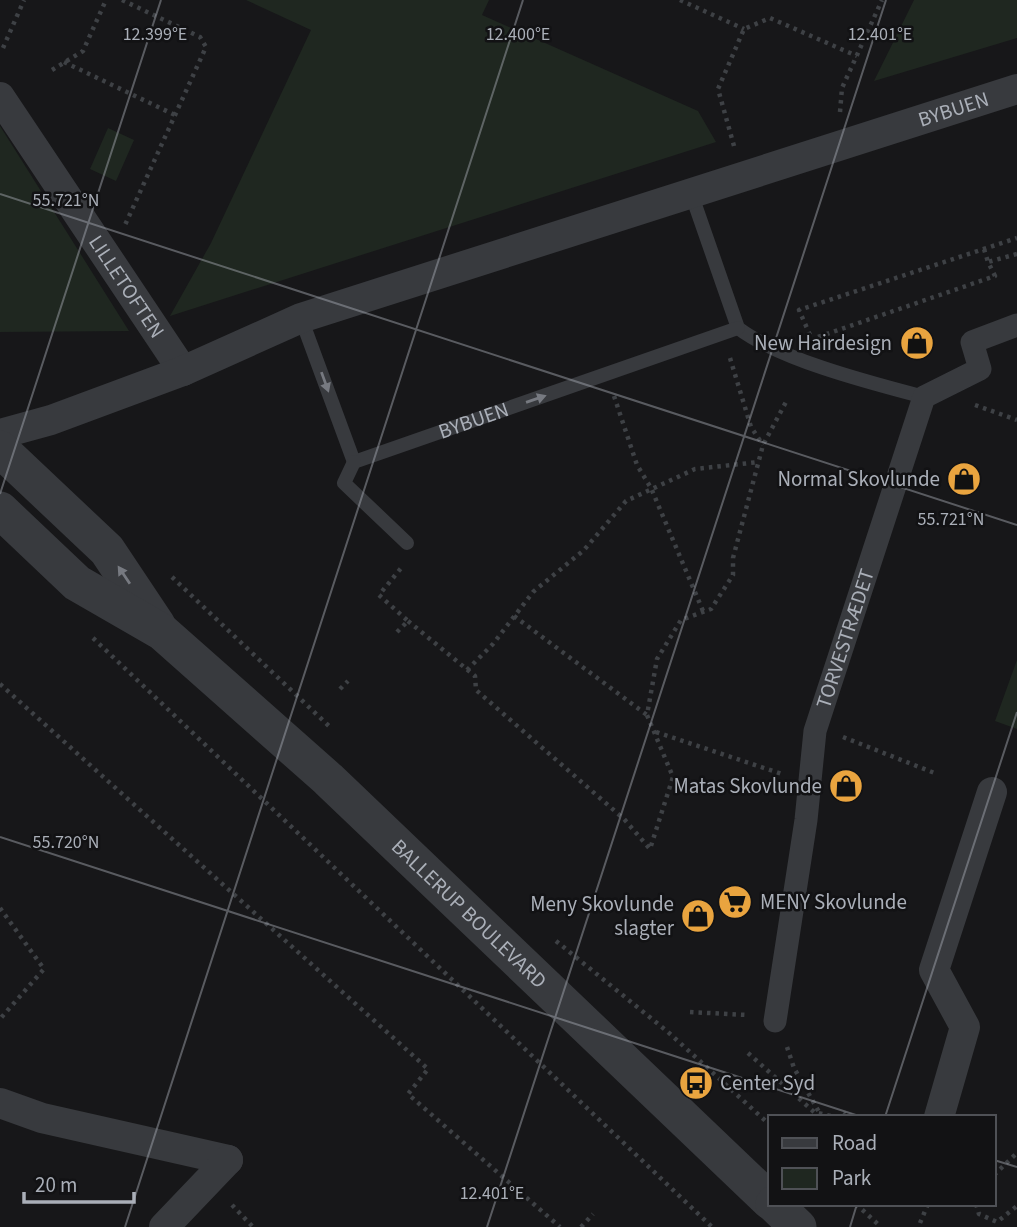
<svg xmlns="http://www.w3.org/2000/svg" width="1017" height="1227" font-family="'Source Sans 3',sans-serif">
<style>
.green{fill:#1f2720}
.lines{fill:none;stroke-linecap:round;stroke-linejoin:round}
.path{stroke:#3e4145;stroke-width:4.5;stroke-dasharray:3.5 5;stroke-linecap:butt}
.service{stroke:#383a3e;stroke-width:14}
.pedestrian{stroke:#383a3e;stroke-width:23}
.minor{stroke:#383a3e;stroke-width:30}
.tertiary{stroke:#383a3e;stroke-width:37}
.oneway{fill:#777a81}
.ticks{fill:none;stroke:#aaafb8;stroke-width:2;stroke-opacity:0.45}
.labels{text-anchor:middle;stroke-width:5;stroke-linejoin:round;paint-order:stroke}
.street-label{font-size:21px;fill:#aaafb8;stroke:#121214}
.poi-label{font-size:21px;fill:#aaafb8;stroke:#121214;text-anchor:end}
.ticks-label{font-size:18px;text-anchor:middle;fill:#aaafb8;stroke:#121214;stroke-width:5;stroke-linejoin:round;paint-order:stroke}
</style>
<rect width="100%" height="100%" fill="#171719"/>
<path class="green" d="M 246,0 L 489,0 L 482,15 L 698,111 L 716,142 L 170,316 L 211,243 L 311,30 Z
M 914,0 L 1017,0 L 1017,38 L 874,81 Z
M 0,126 L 129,331 L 0,332 Z
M 108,128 L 134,140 L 116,181 L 90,169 Z
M 1017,660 L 1017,729 L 995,721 Z"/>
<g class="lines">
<path class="path" d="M 122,0 L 200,37 L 206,47 L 125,225
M 680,0 L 744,29
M 3,48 L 24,0
M 64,62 L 175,115
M 52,70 L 83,51 L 106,0
M 840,112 L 842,88 L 882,0
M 734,146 L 718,89 L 744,29 L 770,18 L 857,56
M 984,249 L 988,262
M 810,335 L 799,310 L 1017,238
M 818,337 L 995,276 L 988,262 L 1017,254
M 730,358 L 751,427 L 763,445
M 614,396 L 637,465 L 651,488 L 703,611
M 975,405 L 1017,420
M 172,577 L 331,728
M 514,616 L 647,715
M 408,621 L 475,676 L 476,690 L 624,819 L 650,849 L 673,777 L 647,715 L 657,659 L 681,620 L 711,609 L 733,575 L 733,558 L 763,445 L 787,400
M 397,632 L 408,621 L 379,595 L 402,567
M 93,638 L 712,1227
M 467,670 L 493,644 L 533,592 L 584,550 L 626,501 L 695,469 L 759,462
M 0,684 L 428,1069 L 408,1094 L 560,1227
M 340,689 L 348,681
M 656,732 L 782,774
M 843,737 L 937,774
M 0,908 L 44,969 L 0,1019
M 556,941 L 668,1032 L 770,1125
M 690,1012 L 747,1015
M 787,1047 L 794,1068 L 819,1112
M 748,1053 L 814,1112 L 835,1117
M 844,1117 L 845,1114 L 855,1117
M 994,1175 L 1017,1153
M 856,1204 L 881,1227
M 976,1204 L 979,1214 L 997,1222 L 1017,1206
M 232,1205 L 253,1227
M 920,1223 L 928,1204
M 581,1227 L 593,1214"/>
<g class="service">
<path d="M 691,193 L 738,328 C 780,360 871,383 924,397"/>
<path id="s1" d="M 301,318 L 354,462 L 738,328"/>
<path d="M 354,462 L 344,483 L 407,543"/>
</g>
<path class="pedestrian" id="s2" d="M 775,1021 L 806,820 L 815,731 L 924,397 L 980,369 L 972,342 L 1017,325"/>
<g class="minor">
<path id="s3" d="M 0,97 L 183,371"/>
<path id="s4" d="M 0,434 L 51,420 L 183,371 L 301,318 L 1017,89"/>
<path d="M 0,1103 L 42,1118 L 228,1160"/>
<path d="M 939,1117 L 965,1027 L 934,970 L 992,792"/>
<path d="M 164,1227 L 228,1160"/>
</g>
<g class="tertiary">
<path d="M 0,449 L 107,550 L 157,625"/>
<path id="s5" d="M 0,510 L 77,583 L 162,632 L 328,779 L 770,1201"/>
<path d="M 774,1204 L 798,1227"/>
</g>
</g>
<defs><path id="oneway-solid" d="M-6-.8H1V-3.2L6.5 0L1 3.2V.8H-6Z" transform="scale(1.75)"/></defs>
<g class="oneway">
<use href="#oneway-solid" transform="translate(325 382) rotate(70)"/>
<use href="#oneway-solid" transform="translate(536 399) rotate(-19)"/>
<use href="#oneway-solid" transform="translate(124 575) rotate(-124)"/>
</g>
<path class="ticks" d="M 0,194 L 1017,525M 0,494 L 161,0M 0,837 L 862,1117M 885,1117 L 1017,712M 994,1160 L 1017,1167M 125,1227 L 523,0M 487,1227 L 886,0M 850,1227 L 857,1204"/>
<defs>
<g id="shop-disc" transform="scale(1.75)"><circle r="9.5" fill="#e9a43f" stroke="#121214"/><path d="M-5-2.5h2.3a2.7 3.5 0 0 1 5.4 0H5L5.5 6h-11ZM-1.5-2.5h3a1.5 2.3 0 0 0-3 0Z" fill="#111"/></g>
<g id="supermarket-disc" transform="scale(1.75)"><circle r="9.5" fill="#e9a43f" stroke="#121214"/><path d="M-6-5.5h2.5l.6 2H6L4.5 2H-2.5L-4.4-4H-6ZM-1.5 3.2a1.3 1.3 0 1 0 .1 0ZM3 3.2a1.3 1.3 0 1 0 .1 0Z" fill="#111"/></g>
<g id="bus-disc" transform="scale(1.75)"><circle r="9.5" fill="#e9a43f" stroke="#121214"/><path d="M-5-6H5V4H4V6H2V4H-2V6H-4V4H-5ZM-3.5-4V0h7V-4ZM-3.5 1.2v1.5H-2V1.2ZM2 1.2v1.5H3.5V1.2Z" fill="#111"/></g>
</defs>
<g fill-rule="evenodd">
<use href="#shop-disc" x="917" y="343"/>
<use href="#shop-disc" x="964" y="479"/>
<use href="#shop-disc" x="846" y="786"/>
<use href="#supermarket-disc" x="735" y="902"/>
<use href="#shop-disc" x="698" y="916"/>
<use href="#bus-disc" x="696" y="1083"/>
</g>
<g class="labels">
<g class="street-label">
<text dy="7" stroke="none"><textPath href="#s4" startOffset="1008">BYBUEN</textPath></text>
<text dy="7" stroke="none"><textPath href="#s3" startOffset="228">LILLETOFTEN</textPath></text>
<text dy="7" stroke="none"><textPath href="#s1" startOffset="280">BYBUEN</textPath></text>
<text dy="7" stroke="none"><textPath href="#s2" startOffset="390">TORVESTRÆDET</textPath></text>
<text dy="7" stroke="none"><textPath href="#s5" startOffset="621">BALLERUP BOULEVARD</textPath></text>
</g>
<g class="poi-label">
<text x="892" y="350">New Hairdesign</text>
<text x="940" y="486">Normal Skovlunde</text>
<text x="822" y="793">Matas Skovlunde</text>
<text x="760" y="909" text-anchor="start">MENY Skovlunde</text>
<text x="674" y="911">Meny Skovlunde<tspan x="674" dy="24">slagter</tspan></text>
<text x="720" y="1090" text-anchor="start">Center Syd</text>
</g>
</g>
<g class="ticks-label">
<text x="155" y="40">12.399°E</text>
<text x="518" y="40">12.400°E</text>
<text x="880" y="40">12.401°E</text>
<text x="66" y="206">55.721°N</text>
<text x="951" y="525">55.721°N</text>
<text x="66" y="848">55.720°N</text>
<text x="492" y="1199">12.401°E</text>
</g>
<rect x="768" y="1115" width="228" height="91" fill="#121214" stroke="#4f5156" stroke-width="2"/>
<rect x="782" y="1138" width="35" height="10" fill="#383a3e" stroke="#4f5156" stroke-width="2"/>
<text x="832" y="1150" font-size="21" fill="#aaafb8">Road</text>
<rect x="782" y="1168" width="35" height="21" fill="#1f2720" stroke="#4f5156" stroke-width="2"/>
<text x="832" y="1185" font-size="21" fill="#aaafb8">Park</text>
<path d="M24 1192v10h110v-10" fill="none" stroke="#aaafb8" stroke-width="3.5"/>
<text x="35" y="1192" font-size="21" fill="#aaafb8" stroke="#121214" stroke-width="5" paint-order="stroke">20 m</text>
</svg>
